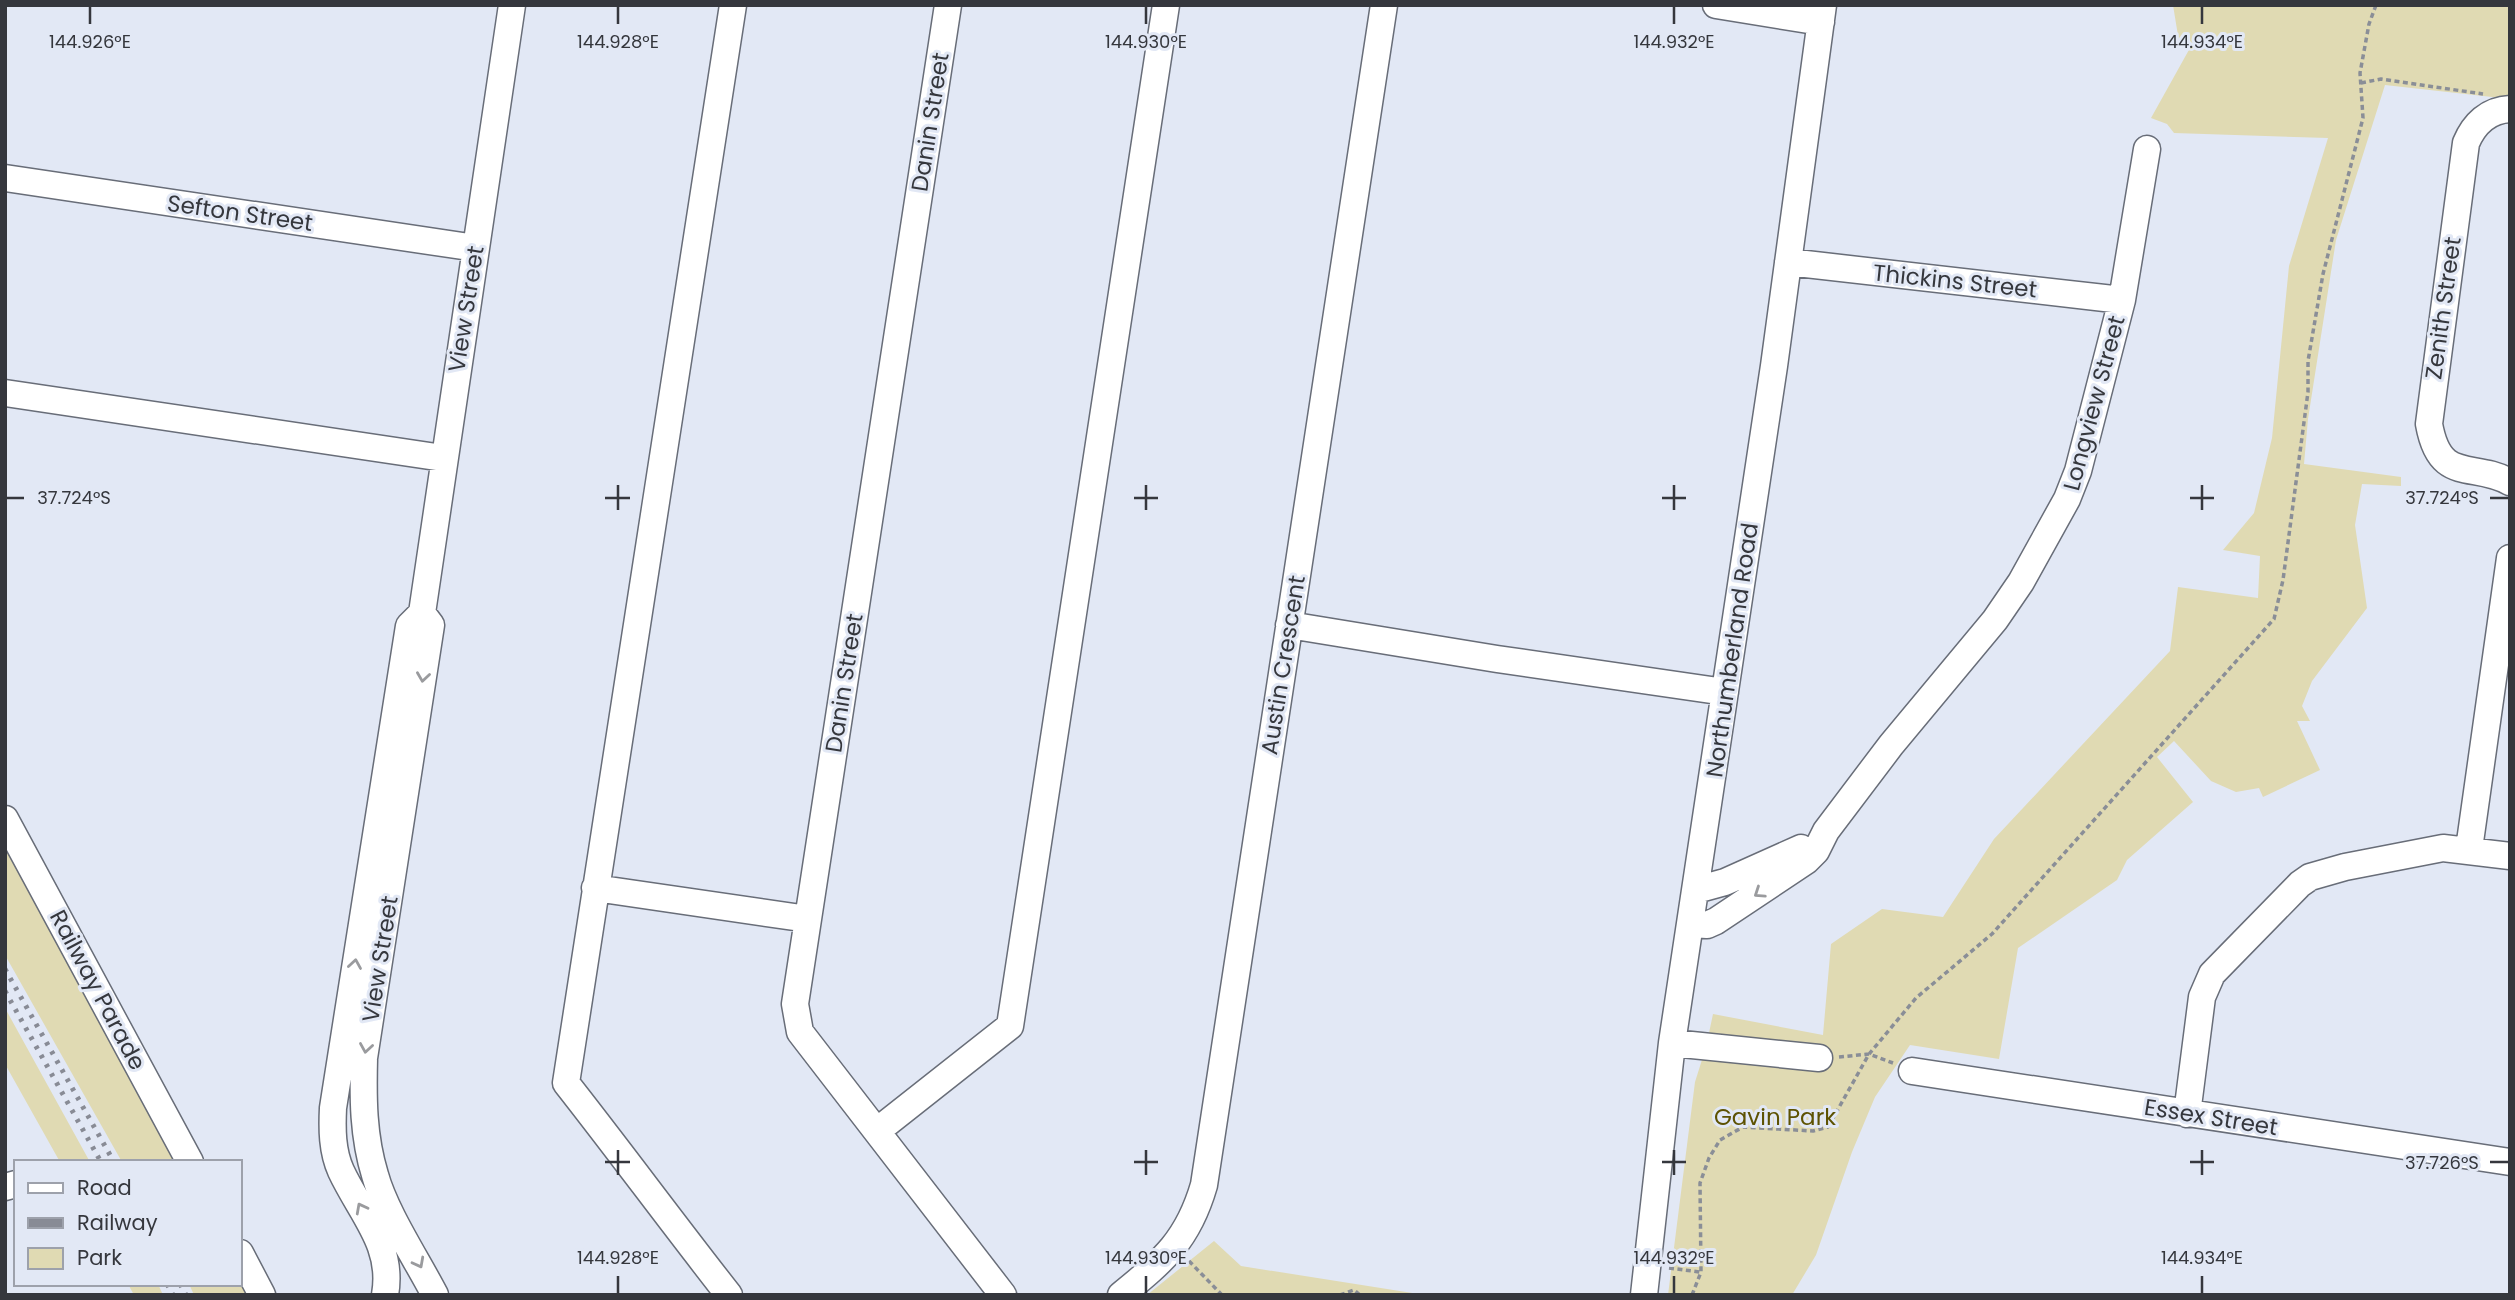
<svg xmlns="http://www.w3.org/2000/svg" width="2515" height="1300" font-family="Poppins,sans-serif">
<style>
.green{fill:#e0dab3}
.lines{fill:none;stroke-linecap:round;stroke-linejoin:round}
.minor-casing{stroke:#686d78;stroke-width:29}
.path{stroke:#8a8e97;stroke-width:3.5;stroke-dasharray:5 3.5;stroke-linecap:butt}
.minor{stroke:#fff;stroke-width:26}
.rail{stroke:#888b95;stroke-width:5;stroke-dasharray:3.5 7;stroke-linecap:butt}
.oneway{stroke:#9a9b9e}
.ticks{fill:none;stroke:#35373d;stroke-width:2.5}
.labels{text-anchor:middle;stroke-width:6;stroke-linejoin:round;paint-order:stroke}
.street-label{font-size:23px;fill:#35373d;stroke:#e2e8f5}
.park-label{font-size:23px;fill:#5d5202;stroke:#e2e8f5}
.ticks-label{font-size:18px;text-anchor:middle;fill:#35373d;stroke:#e2e8f5;stroke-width:6;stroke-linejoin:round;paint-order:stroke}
</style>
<rect width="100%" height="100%" fill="#e2e8f5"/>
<path class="green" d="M 2173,5 L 2510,5 L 2510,99 L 2385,85 L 2336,240 L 2308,419 L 2304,464 L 2401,477 L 2401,486 L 2362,484 L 2355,525 L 2367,608 L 2312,681 L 2302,706 L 2310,721 L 2297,721 L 2320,770 L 2263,797 L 2259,788 L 2236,792 L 2211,781 L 2174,741 L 2157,757 L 2193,802 L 2127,860 L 2117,880 L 2018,948 L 1999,1059 L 1910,1045 L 1875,1097 L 1852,1152 L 1816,1255 L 1792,1295 L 1668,1295 L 1695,1082 L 1706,1047 L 1713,1014 L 1823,1035 L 1831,944 L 1882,909 L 1943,917 L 1994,839 L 2170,651 L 2178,587 L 2258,598 L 2260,556 L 2223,550 L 2254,513 L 2272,438 L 2289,266 L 2328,138 L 2174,133 L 2167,124 L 2151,118 L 2190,48 L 2180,48 Z
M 5,843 L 180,1162 L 122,1162 L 5,955 Z
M 5,1008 L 90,1162 L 60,1162 L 5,1064 Z
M 1214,1241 L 1241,1266 L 1425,1295 L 1147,1295 Z
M 240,1274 L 251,1295 L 194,1295 L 189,1284 L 240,1284 Z
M 128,1284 L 158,1284 L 163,1295 L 134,1295 Z"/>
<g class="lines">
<g class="minor-casing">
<path id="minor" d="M 948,5 L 795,1004 L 800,1032 L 1003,1295
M 1716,5 L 1821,22
M 2510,109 C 2488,110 2474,124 2466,143 L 2429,424 C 2440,485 2472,461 2510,482
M 5,178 L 476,248
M 1788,262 L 2122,300
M 5,393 L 443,458
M 422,613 L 431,625 L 364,1058 C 363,1098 363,1136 375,1175 C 385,1212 417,1260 435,1295
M 1289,625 L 1497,659 L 1725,692
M 5,819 L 190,1162
M 2469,849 L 2510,558
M 595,888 L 808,919
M 1696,890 L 1725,882 L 1801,848
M 1691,924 L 1707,925 L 1716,921 L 1806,861 L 1816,851 L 1826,831 L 1891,745 L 1995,620 L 2021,582 L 2067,499 L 2078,471 L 2122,300 L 2147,149
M 1672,1043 L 1819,1058
M 1912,1071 L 2510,1162
M 2187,1114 L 2202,997 L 2212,974 L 2300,884 L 2310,877 L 2345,867 L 2443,848 L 2510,856
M 877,1131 L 1010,1026 L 1166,5
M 5,1187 L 16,1184
M 240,1253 L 262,1295
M 385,1295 C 394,1245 361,1214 341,1171 C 332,1151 332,1129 333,1108 L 409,626 L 422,613 L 512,5
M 729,1295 C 674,1225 621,1153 566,1083 L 733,5
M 1121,1295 C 1164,1260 1188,1240 1204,1185 L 1384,5
M 1644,1295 L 1672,1043 L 1774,366 L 1823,5"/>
</g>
<path class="path" d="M 2361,83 L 2381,79 L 2483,94
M 1839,1057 L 1869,1054 L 1893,1063
M 1189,1261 L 1222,1295
M 1669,1268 L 1700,1272
M 1340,1295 L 1354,1290 L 1360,1295
M 1692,1295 L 1701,1272 L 1700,1183 L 1709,1158 L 1720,1140 L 1743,1127 L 1813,1131 L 1828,1127 L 1869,1054 L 1916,998 L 1992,934 L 2274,619 L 2283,580 L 2308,392 L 2308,361 L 2323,274 L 2363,118 L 2360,73 L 2369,24 L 2376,5"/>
<use href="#minor" class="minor"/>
<path class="rail" d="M 5,969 L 114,1162
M 5,991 L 101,1162
M 167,1284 L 173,1295
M 180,1284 L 186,1295"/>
</g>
<defs><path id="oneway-chevron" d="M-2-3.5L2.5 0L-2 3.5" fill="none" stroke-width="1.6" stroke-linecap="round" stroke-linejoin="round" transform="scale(1.75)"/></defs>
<g class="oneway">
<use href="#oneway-chevron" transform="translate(423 677) rotate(98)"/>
<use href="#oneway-chevron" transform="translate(1759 893) rotate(146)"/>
<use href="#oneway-chevron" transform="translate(355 964) rotate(-81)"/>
<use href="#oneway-chevron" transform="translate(366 1048) rotate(99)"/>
<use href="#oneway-chevron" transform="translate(361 1208) rotate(-118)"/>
<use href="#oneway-chevron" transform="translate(419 1263) rotate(62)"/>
</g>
<path class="ticks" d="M 90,7 L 90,24M 618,7 L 618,24M 1146,7 L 1146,24M 1674,7 L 1674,24M 2202,7 L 2202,24M 618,485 L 618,510M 1146,485 L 1146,510M 1674,485 L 1674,510M 2202,485 L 2202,510M 7,498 L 24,498M 605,498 L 630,498M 1134,498 L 1158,498M 1662,498 L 1686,498M 2190,498 L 2214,498M 2490,498 L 2508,498M 618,1150 L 618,1175M 1146,1150 L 1146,1175M 1674,1150 L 1674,1175M 2202,1150 L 2202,1175M 605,1162 L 630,1162M 1134,1162 L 1158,1162M 1662,1162 L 1686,1162M 2190,1162 L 2214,1162M 2490,1162 L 2508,1162M 618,1276 L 618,1293M 1146,1276 L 1146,1293M 1674,1276 L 1674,1293M 2202,1276 L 2202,1293"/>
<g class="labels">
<g class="street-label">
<text transform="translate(930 122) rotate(-81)" y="8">Danin Street</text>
<text transform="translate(240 213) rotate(8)" y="8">Sefton Street</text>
<text transform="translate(1955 281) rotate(6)" y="8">Thickins Street</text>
<text transform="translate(2443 308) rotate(-82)" y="8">Zenith Street</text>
<text transform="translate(466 309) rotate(-81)" y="8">View Street</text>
<text transform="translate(2094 403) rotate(-75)" y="8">Longview Street</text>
<text transform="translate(1732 650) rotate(-82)" y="8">Northumberland Road</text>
<text transform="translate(1283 665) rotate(-81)" y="8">Austin Crescent</text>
<text transform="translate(844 683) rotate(-81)" y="8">Danin Street</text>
<text transform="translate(380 959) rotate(-81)" y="8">View Street</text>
<text transform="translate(98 990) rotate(62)" y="8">Railway Parade</text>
<text transform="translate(2211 1117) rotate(9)" y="8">Essex Street</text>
</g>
<g class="park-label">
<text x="1775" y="1125">Gavin Park</text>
</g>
</g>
<g class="ticks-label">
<text x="90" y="48">144.926°E</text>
<text x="618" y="48">144.928°E</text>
<text x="1146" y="48">144.930°E</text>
<text x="1674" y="48">144.932°E</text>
<text x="2202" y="48">144.934°E</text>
<text x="74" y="504">37.724°S</text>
<text x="2442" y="504">37.724°S</text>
<text x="2442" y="1169">37.726°S</text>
<text x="618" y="1264">144.928°E</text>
<text x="1146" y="1264">144.930°E</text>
<text x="1674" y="1264">144.932°E</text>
<text x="2202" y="1264">144.934°E</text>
</g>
<rect width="2515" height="1300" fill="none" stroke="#35373d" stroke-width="14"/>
<rect x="14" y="1160" width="228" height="126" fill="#e2e8f5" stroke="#9da1ab" stroke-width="2"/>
<rect x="28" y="1183" width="35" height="10" fill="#ffffff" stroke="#9da1ab" stroke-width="2"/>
<text x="77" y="1195" font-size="21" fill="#35373d">Road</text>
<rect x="28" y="1218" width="35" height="10" fill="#888b95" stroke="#9da1ab" stroke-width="2"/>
<text x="77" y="1230" font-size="21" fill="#35373d">Railway</text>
<rect x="28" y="1248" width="35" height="21" fill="#e0dab3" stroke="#9da1ab" stroke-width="2"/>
<text x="77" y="1265" font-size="21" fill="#35373d">Park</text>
</svg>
